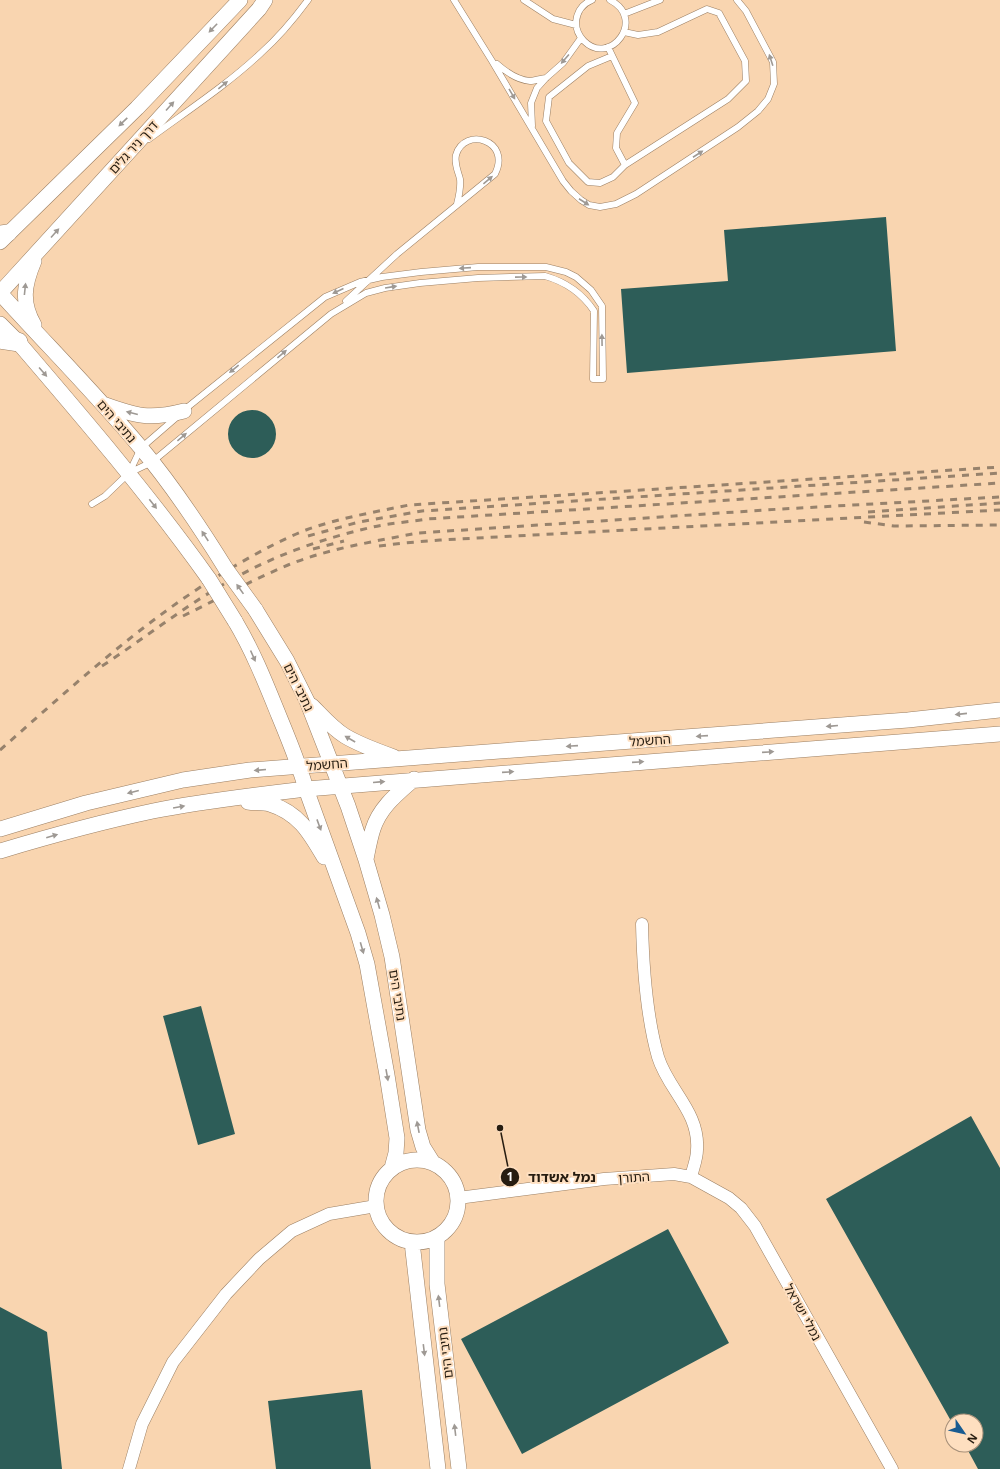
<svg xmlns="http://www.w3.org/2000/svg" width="1000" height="1469" font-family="'Noto Sans','Noto Sans Hebrew',sans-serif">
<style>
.built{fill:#f9d5b0;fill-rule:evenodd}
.building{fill:#2d5d58}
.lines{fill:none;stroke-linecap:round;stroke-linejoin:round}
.service-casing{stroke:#9b7f63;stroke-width:7}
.minor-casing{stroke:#9b7f63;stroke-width:13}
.tertiary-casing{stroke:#9b7f63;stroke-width:16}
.secondary-casing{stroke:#9b7f63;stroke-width:18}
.trunk-casing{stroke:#9b7f63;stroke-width:20}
.service{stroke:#fff;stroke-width:6}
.minor{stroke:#fff;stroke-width:12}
.tertiary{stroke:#fff;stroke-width:15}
.secondary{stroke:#fff;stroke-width:17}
.trunk{stroke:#fff;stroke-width:19}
.rail{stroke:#97826c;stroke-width:3;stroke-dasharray:7 7;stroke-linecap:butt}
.tertiary-bridge-casing{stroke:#9b7f63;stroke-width:16;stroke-linecap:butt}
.tertiary-bridge{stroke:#fff;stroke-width:15}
.oneway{fill:#9e9994}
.labels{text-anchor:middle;stroke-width:4;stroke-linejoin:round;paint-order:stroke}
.street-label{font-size:13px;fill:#271d11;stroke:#fedfc0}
.leader{fill:none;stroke:#271d11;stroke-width:1.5}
.callout-dot{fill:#271d11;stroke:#fedfc0;stroke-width:1.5}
.mark-label{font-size:12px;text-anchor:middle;font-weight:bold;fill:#fff}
.callout-label{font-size:14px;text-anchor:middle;font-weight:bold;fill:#271d11;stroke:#fedfc0;stroke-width:4;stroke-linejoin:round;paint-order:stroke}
</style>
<rect width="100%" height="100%" fill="#fedfc0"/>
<path class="built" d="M 0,0 L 1000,0 L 1000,1469 L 0,1469 ZM 952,1421 L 976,1421 L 976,1445 L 952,1445 Z"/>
<path class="building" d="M 886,217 L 896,351 L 627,373 L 621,289 L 728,281 L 724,230 Z
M228 434a24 24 0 1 1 48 0a24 24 0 1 1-48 0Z
M 201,1006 L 235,1134 L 198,1145 L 163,1016 Z
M 971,1116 L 1000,1168 L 1000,1469 L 978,1469 L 965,1445 L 976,1445 L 976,1421 L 951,1421 L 826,1199 Z
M 668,1229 L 729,1343 L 522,1454 L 461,1339 Z
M 0,1307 L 47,1332 L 62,1469 L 0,1469 Z
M 362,1390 L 371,1469 L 276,1469 L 268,1401 Z"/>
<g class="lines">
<g class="service-casing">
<path id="service" d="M 454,0 L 492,61 L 563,181 L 571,191 L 581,200 L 589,205 L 600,207 L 616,204 L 636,194 L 738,127 L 758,111 L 768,99 L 774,84 L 773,62 L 746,11 L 737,0
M 524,0 L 553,19 L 576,25
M 592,0 C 582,4 577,12 576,22 C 576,29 579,36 584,41 C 610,67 647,19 610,0
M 624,14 L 660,0
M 624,32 L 638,35 L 658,32 L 707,9 L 719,13 L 745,61 L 746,81 L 728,99 L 625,165
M 608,47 L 635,103 L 617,133 L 616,148 L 625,165 L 613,177 L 600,183 L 588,182 L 569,163 L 546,121 L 549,97 L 588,66 L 612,56
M 497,64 C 506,72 518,80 530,81 C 535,81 541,78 546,78
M 532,126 L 531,103 L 537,88 L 546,78 L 563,63 L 581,38
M 149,139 C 187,111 227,85 261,53 C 279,37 294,19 308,0
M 346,301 L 397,254 L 495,174 C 512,140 464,126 456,155 C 454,164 458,171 460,179 C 461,188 459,196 457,204
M 129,473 L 141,448 L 178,416
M 92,504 L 105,496 L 129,473 L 152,462 L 331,314 L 366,293 L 385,288 L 420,283 L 478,278 L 545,276 C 566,282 582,293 594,311 L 593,379 L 603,379 L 602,306 L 591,290 L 576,277 L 566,272 L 546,267 L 478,267 L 421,272 L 382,277 L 360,282 L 325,297 L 184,410"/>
</g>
<g class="minor-casing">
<path id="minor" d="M 642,924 C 643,967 646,1015 658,1057 C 668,1090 700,1112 697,1150 C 697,1159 693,1168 691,1177
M 458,1198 L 604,1179 L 674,1174 L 691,1177 L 729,1198 L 741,1208 L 755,1226 L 892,1469
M 129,1469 L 142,1424 L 173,1362 L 226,1294 L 259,1259 L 292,1231 L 329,1214 L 376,1206"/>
</g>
<g class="tertiary-casing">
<path id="tertiary" d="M 0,242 L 137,108 L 240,0
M 34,261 C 24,285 21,302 34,325
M 0,324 L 18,342 C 84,419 150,496 209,579
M 103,404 C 136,416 149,420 184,411
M 226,569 C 200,527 172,485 141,448 C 96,394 47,345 0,293 L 259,9 L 265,0
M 255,609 L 287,661 L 307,701 L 348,806 L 366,860 L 382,915 L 392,957 L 418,1130 L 423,1147 L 433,1163
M 235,621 C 253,651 266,684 279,716 C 289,740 299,764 306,789 L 358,933 L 367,964 L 387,1075 L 397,1138 L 396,1153 L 392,1168
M 312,706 C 322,716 332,728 345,736 C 360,745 377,751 394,757
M 248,802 C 255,803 263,802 270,804 C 299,813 310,833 324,857
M 0,829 L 86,803 L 183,780 L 250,770 L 908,720 L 1000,710
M 0,851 C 50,836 101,822 153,811 C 203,801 255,795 306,789 L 1000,734
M 366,859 C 368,849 370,838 373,829 C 380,807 397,794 414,779
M376 1201a41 41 0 1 1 82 0a41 41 0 1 1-82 0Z
M 437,1237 L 437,1284 L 459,1469
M 412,1242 L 438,1469"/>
</g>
<g class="secondary-casing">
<path id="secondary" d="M 0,234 L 8,233"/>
</g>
<g class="trunk-casing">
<path id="trunk" d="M 0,339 L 18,342"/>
</g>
<use href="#service" class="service"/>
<use href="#minor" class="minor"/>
<use href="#tertiary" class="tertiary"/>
<use href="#secondary" class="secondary"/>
<use href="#trunk" class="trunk"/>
<path class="rail" d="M 868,512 L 1000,503
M 864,522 L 894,526 L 1000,525
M 308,536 L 359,522 L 422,511 L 1000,473
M 379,546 L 404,543 L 440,540 L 1000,510
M 313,549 L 344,541
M 183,616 C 218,599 252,580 288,565 C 327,549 376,541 418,533 L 781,509 L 1000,497
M 102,666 C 145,638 186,605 231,580 C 275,555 324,538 373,527 C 390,523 409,522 427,519 L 1000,483
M 0,750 C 74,685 147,617 233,567 C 257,553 281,540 306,530 C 339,518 375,512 409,505 L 1000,467"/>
<g class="tertiary-bridge-casing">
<path id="tertiary-bridge" d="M 226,569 L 255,609
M 209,579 L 235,621"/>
</g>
<use href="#tertiary-bridge" class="tertiary-bridge"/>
</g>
<defs><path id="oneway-solid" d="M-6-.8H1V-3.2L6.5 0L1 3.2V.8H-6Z"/></defs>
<g class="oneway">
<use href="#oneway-solid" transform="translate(213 28) rotate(134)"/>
<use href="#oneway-solid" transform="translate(565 59) rotate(131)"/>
<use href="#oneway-solid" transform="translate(771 60) rotate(-108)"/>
<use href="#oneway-solid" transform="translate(223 85) rotate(-39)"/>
<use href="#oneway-solid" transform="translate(512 94) rotate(60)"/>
<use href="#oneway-solid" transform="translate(170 106) rotate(-48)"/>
<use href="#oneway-solid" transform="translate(123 122) rotate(136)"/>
<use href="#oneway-solid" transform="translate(698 154) rotate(-33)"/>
<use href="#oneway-solid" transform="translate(488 180) rotate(-40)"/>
<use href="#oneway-solid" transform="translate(584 202) rotate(33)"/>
<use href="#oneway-solid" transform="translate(55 233) rotate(-48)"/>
<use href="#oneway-solid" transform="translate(465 268) rotate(176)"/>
<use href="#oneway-solid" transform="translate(521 277) rotate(-1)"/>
<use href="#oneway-solid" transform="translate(391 287) rotate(-9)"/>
<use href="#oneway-solid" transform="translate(25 289) rotate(-84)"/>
<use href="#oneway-solid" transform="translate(338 291) rotate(156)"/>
<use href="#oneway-solid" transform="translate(602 340) rotate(-91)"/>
<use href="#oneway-solid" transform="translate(282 354) rotate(-40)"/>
<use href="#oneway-solid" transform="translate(234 369) rotate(141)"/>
<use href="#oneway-solid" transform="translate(43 372) rotate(49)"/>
<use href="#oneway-solid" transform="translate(132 413) rotate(-166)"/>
<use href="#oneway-solid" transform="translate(182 437) rotate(-40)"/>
<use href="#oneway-solid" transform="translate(153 504) rotate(52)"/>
<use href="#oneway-solid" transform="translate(205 536) rotate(-123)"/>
<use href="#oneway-solid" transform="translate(240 589) rotate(-125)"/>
<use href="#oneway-solid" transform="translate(253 656) rotate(66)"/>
<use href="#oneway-solid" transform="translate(961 714) rotate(174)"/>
<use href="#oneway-solid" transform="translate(832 726) rotate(175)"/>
<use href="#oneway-solid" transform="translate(702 736) rotate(176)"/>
<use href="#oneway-solid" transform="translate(350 739) rotate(-150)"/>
<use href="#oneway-solid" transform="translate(572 746) rotate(176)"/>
<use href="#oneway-solid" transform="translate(768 752) rotate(-4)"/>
<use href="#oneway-solid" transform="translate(638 762) rotate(-4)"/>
<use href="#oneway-solid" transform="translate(260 770) rotate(175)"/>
<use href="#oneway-solid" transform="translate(508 772) rotate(-4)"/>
<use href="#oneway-solid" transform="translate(379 782) rotate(-5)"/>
<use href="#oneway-solid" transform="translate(133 792) rotate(166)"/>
<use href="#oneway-solid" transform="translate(179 807) rotate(-10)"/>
<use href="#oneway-solid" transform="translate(319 825) rotate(70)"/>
<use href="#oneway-solid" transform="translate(52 836) rotate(-16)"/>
<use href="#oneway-solid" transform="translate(378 903) rotate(-106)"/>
<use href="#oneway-solid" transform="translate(362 948) rotate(74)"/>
<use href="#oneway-solid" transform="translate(387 1075) rotate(80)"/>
<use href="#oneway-solid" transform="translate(418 1127) rotate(-101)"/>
<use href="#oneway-solid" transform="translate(439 1301) rotate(-97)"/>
<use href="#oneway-solid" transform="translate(424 1350) rotate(83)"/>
<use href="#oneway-solid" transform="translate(455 1430) rotate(-97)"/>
</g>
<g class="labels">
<g class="street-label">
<text transform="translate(133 147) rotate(-48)" y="5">דרך ניר גלים</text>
<text transform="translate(117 421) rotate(49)" y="5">נתיבי הים</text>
<text transform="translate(299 687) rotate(64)" y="5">נתיבי הים</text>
<text transform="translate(650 740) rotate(-4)" y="5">החשמל</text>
<text transform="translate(327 764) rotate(-5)" y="5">החשמל</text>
<text transform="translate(398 995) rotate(81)" y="5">נתיבי הים</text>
<text transform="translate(634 1177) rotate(-4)" y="5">התורן</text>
<text transform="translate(803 1312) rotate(61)" y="5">נמלי ישראל</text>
<text transform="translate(445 1353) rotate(-97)" y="5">נתיבי הים</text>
</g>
</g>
<path class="leader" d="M500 1128L510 1177"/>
<g class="callout-dot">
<circle cx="500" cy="1128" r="4"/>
<circle cx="510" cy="1177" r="10"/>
</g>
<g class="mark-label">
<text x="510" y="1181">1</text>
</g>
<g class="callout-label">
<text x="562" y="1182">נמל אשדוד</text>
</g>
<g transform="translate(964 1433) rotate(124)"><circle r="19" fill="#fedfc0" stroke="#a8917a"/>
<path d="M0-3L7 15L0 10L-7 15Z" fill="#1a5c91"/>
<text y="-6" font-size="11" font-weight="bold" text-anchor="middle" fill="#271d11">N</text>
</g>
</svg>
